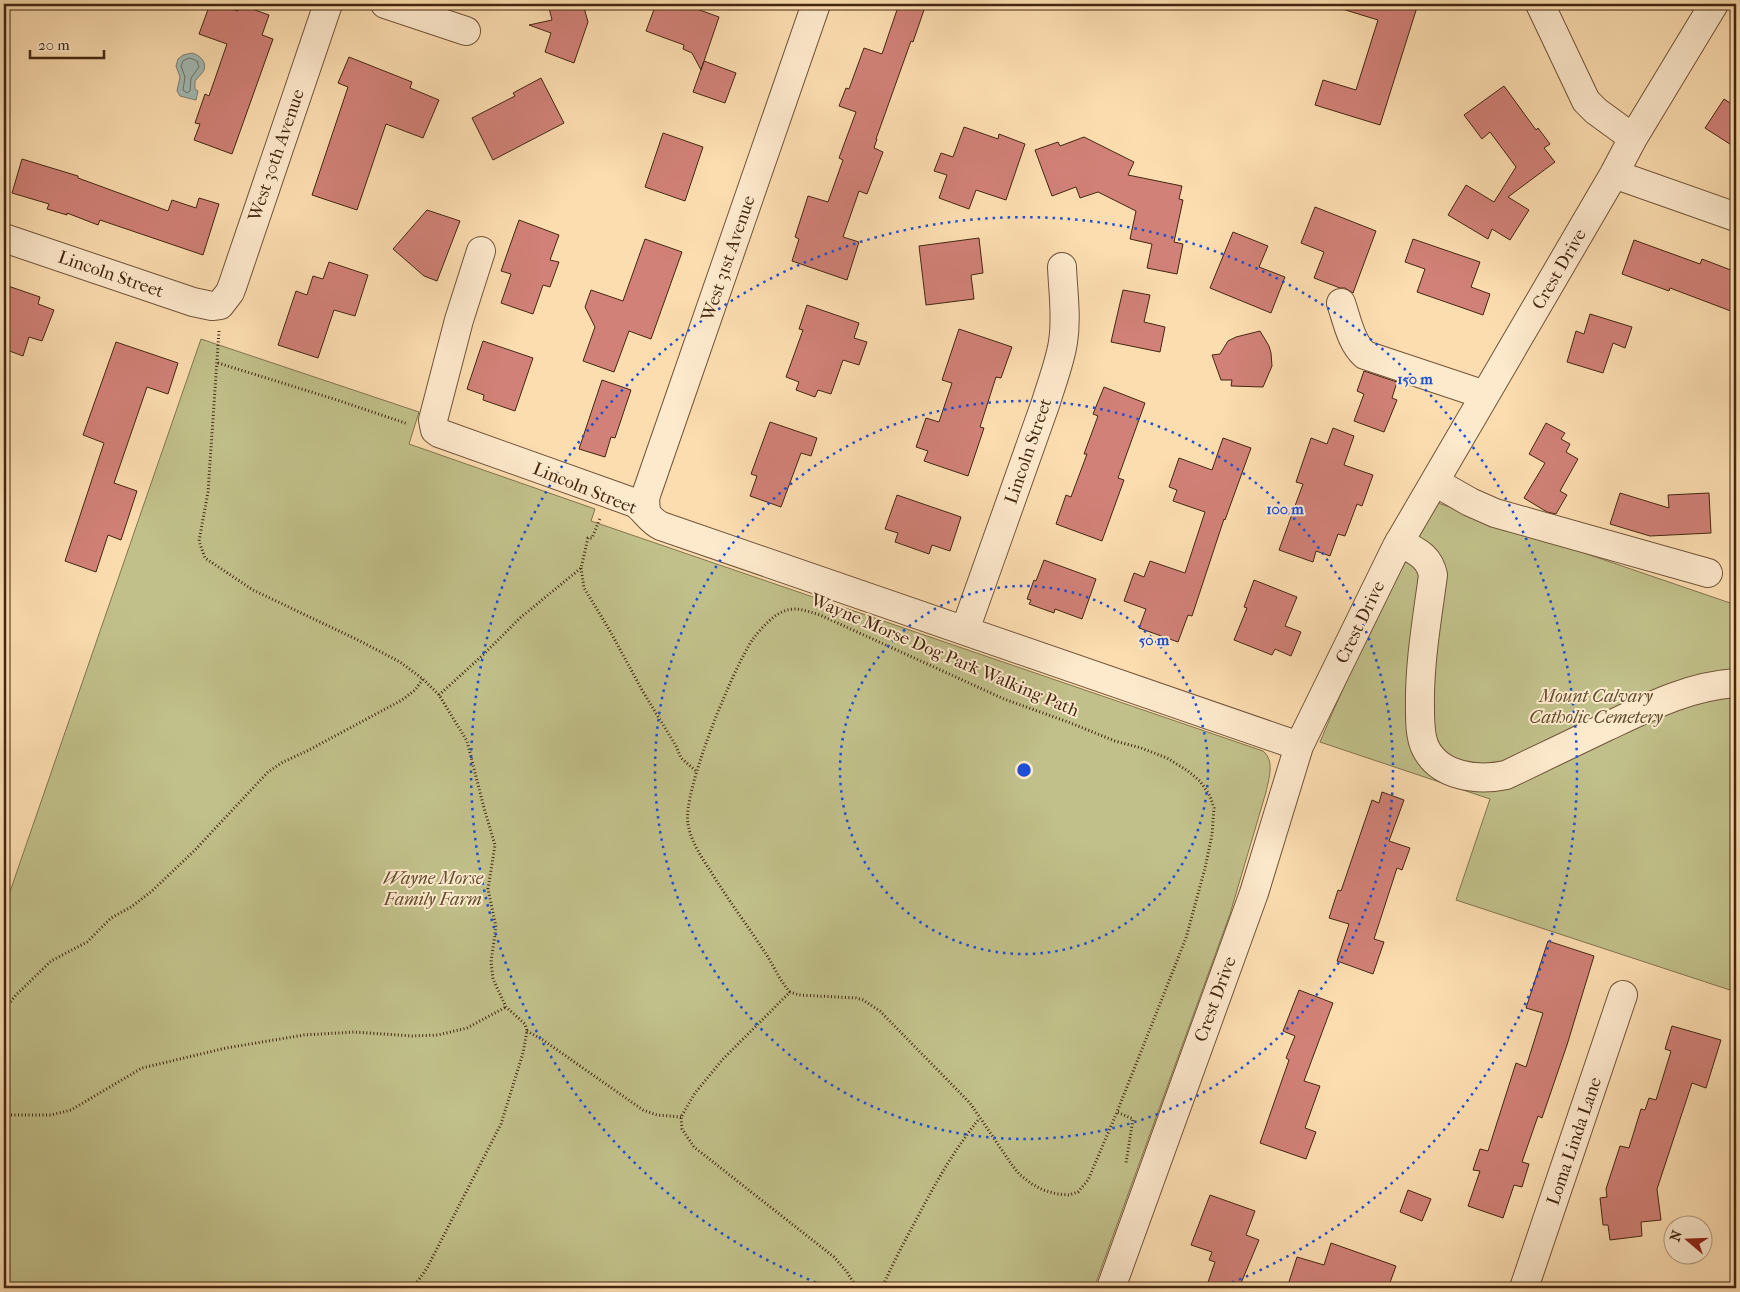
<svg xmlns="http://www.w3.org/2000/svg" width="1740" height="1292" font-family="'IM FELL French Canon',serif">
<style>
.green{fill:#c1c08a;stroke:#82744e}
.water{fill:#a1bab4;stroke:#7b7f73}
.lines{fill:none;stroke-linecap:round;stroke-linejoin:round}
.shore{stroke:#727062;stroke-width:1}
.building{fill:#d18177;stroke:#432711}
.minor-casing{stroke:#715439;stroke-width:30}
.path{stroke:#432711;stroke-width:3;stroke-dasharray:1 2.5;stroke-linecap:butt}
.minor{stroke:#fde9cc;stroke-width:28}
.ring{fill:none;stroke:#1d4ed8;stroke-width:2.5;stroke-dasharray:2.5 5}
.labels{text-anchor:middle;stroke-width:4;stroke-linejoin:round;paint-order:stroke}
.street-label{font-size:18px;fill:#432711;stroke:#fde9cc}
.park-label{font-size:18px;font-style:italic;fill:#624d2f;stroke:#fde9cc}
.centre{fill:#1d4ed8;stroke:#fde9cc;stroke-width:2.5}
.ring-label{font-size:15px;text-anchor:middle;font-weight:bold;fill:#1d4ed8;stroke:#fde9cc;stroke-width:4;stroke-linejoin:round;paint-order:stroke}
</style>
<rect width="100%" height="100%" fill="#fcddb0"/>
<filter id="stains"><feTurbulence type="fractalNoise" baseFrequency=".004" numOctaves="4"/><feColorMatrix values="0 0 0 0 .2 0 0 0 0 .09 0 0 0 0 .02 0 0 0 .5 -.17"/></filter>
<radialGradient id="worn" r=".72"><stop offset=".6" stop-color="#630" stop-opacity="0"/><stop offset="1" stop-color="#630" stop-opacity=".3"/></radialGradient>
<path class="green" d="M 201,339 L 419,412 L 409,444 L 595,509 L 591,521 L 1263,751 C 1275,761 1269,778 1266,792 L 1230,914 L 1094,1288 L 4,1288 L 4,909 Z
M 1438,503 L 1736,605 L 1736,992 L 1456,900 L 1490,799 L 1320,742 C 1354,660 1394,580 1438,503 Z"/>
<path class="water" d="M 192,53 C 199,55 207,61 204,70 C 202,74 198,77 195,81 L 195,89 L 198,91 L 196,100 L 180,96 L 177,91 L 180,77 L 176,66 L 178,59 L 183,55 Z"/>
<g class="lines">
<path class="shore" d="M 190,58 L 197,61 L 199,67 L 191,78 L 190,91 L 187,93 L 183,90 L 185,77 L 181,66 L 183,61 Z"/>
</g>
<path class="building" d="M 210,4 L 216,4 L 238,11 L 241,5 L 269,15 L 262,35 L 273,39 L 232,154 L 194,140 L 200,124 L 195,123 L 205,94 L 209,96 L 227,44 L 199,34 Z
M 548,4 L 583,4 L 588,22 L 574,63 L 545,52 L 551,33 L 529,25 L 552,20 Z
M 656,4 L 683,4 L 719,17 L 701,70 L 692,53 L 683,49 L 684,45 L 646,31 Z
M 899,4 L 926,4 L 913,42 L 911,41 L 876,139 L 877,139 L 874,148 L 883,152 L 867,194 L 859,191 L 843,237 L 859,242 L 847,280 L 792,261 L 799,239 L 795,237 L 808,196 L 828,202 L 843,160 L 839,158 L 856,112 L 839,106 L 846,88 L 849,89 L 864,48 L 882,54 Z
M 1340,4 L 1418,4 L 1380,125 L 1315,105 L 1323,80 L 1356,90 L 1378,20 L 1339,8 Z
M 349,57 L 412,82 L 410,88 L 439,100 L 423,138 L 386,124 L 357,210 L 312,195 L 348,87 L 338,83 Z
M 704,61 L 736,73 L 725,103 L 693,92 Z
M 541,78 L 564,123 L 493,160 L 472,118 L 515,96 L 513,93 Z
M 1504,86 L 1536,130 L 1538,128 L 1550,144 L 1544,148 L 1555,162 L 1508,197 L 1529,210 L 1510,240 L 1492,229 L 1488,239 L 1448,215 L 1466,185 L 1494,202 L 1516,167 L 1490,132 L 1482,139 L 1464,115 Z
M 1724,99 L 1736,107 L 1736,148 L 1705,128 Z
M 964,127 L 998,139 L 999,134 L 1025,144 L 1006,200 L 976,190 L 969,209 L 939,198 L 947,175 L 934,171 L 941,153 L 953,157 Z
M 663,133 L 703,147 L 685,201 L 645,187 Z
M 1084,137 L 1134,162 L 1128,175 L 1182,186 L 1179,199 L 1183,200 L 1174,242 L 1183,244 L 1177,274 L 1147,268 L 1152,244 L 1130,239 L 1136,211 L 1098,192 L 1080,198 L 1076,187 L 1052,196 L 1035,150 L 1058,142 L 1060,146 Z
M 22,159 L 78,176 L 78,178 L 168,211 L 172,200 L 196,208 L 199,198 L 219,204 L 203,255 L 100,220 L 98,225 L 67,213 L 67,215 L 47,209 L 49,204 L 12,193 Z
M 1315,207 L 1376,231 L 1353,293 L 1345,288 L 1340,288 L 1314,278 L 1324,252 L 1301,243 Z
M 427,210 L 460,221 L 437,281 L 424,276 L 393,249 Z
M 519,220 L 559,235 L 550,260 L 559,262 L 550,287 L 543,285 L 533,314 L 501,303 L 511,274 L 501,271 Z
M 1233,232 L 1268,246 L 1259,267 L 1285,277 L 1271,313 L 1210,288 Z
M 979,238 L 983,273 L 971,275 L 974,299 L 926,305 L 919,246 Z
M 645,239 L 682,252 L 651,339 L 629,331 L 614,372 L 583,361 L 595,327 L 585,307 L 591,290 L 623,301 Z
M 1413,239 L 1480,262 L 1471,287 L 1490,294 L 1483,315 L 1417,292 L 1425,269 L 1405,262 Z
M 1634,240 L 1700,264 L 1702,259 L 1736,272 L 1736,313 L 1670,288 L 1669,291 L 1622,274 Z
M 329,262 L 368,275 L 355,316 L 334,310 L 318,358 L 278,345 L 296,291 L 307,295 L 313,276 L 323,279 Z
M 8,286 L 40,297 L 38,304 L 54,310 L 42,341 L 29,337 L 23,356 L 4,349 L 4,299 Z
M 1123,290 L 1150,295 L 1144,322 L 1165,327 L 1160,352 L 1111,342 Z
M 807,305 L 859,323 L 854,338 L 867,342 L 859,365 L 843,360 L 831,394 L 818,390 L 815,397 L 796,390 L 799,382 L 786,377 L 803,330 L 799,329 Z
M 1590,314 L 1632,327 L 1625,348 L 1613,343 L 1603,373 L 1567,362 L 1576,331 L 1584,334 Z
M 959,329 L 1012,347 L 1001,378 L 996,377 L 980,427 L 984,428 L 968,476 L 924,461 L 928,451 L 916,447 L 926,418 L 939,422 L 952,383 L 942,380 Z
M 1260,331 L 1269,346 L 1271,353 L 1272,366 L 1263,387 L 1231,386 L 1232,380 L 1221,380 L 1212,355 L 1220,354 L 1228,341 L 1236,337 Z
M 483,341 L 533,358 L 515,411 L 483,400 L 484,395 L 467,389 Z
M 116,342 L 178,363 L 168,394 L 147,387 L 114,483 L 137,491 L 121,540 L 108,535 L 96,572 L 65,561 L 104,443 L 83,435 Z
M 1364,371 L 1397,382 L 1392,398 L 1397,400 L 1384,432 L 1354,421 L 1364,394 L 1357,391 Z
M 602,380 L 631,390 L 615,438 L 611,437 L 605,457 L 579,449 Z
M 1104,387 L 1145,403 L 1118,478 L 1124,480 L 1102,541 L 1056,524 L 1066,495 L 1071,497 L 1087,454 L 1084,454 L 1098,416 L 1093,414 Z
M 770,422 L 817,438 L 811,456 L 801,453 L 781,507 L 750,496 L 757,476 L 751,474 Z
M 1546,423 L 1565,433 L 1561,439 L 1570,444 L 1566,452 L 1578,459 L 1560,491 L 1567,495 L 1556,514 L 1547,512 L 1524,498 L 1545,463 L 1529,454 Z
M 1333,428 L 1354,436 L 1344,465 L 1373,475 L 1362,506 L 1357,504 L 1345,536 L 1338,534 L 1330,556 L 1316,551 L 1313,562 L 1279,550 L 1303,484 L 1296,482 L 1311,438 L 1327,444 Z
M 1223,438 L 1251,448 L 1225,520 L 1224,519 L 1192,616 L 1188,615 L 1178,642 L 1139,628 L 1146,609 L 1124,601 L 1134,573 L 1144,577 L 1150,561 L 1185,573 L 1205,512 L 1173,501 L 1177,490 L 1169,487 L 1179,458 L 1212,470 Z
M 1620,493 L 1669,508 L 1668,495 L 1709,493 L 1711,533 L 1650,536 L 1610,524 Z
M 897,495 L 961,517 L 950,551 L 932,545 L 929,554 L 895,542 L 898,533 L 885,529 Z
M 1044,560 L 1096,579 L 1082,619 L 1055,609 L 1054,613 L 1029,604 L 1031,600 L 1027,599 L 1034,580 L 1036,581 Z
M 1254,580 L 1297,597 L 1285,626 L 1301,632 L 1291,656 L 1275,649 L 1272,655 L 1234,640 L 1247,608 L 1244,607 Z
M 1382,792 L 1404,800 L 1389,841 L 1410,848 L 1402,870 L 1397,868 L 1374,939 L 1384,942 L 1373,974 L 1337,961 L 1349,924 L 1329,918 L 1338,890 L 1341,891 L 1372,800 L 1379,803 Z
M 1548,941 L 1594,956 L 1567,1045 L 1542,1118 L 1538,1116 L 1522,1162 L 1529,1164 L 1522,1187 L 1514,1185 L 1503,1218 L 1468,1206 L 1480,1171 L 1473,1170 L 1480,1149 L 1488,1151 L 1516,1063 L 1526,1067 L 1543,1013 L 1526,1008 Z
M 1299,990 L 1333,1003 L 1304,1081 L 1320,1086 L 1305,1128 L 1316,1132 L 1306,1159 L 1260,1143 L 1289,1060 L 1286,1058 L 1295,1036 L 1283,1031 Z
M 1672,1026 L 1721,1040 L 1706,1088 L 1692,1083 L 1657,1189 L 1661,1220 L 1641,1222 L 1642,1236 L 1610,1240 L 1608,1225 L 1603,1225 L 1600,1198 L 1607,1197 L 1606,1189 L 1620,1146 L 1629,1148 L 1641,1109 L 1645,1110 L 1649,1098 L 1656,1100 L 1671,1051 L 1665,1049 Z
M 1408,1190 L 1431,1199 L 1422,1221 L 1400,1212 Z
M 1210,1195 L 1255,1211 L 1246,1235 L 1259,1240 L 1239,1288 L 1206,1288 L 1215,1262 L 1209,1260 L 1212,1252 L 1191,1245 Z
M 1331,1243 L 1396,1266 L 1388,1288 L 1287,1288 L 1297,1257 L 1324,1265 Z"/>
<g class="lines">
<g class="minor-casing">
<path id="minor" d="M 385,4 L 466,31
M 1540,4 L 1586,101 L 1596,111 L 1633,138
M 1614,174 L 1736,217
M 4,238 L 193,302 L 212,306 L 220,305 L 230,292 L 233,284 L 328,4
M 481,251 L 459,320 L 433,420 L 435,430 L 439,433 L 635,503 C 645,510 650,521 661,526 L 1299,746
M 1341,303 C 1347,320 1351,343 1365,355 L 1485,395
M 1435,482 L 1470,502 L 1495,513 L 1708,573
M 646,512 L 645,499 L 647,492 L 816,4
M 1399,542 C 1415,551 1429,555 1433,575 C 1427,620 1419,664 1420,709 C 1420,721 1420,736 1425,747 C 1439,777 1478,781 1506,775 C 1539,759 1573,743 1606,727 C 1648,707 1689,686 1736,683
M 965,630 L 1046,402 C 1052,382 1060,362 1063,342 C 1067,317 1063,292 1062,267
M 1111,1288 L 1254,893 L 1299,746 L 1397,546 L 1614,174 L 1633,138 L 1714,4
M 1524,1288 L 1623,995"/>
</g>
<path class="path" d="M 219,331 L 208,492 L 199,541 L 205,558 L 253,590 L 358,640 L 400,662 L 423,679 L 439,695 L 467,741 L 484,808 L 495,845 L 488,889 L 496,927 L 491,962 L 493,979 L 506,1007 L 525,1024 L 527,1031 L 523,1053 L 501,1124 L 427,1268 L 413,1288
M 218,363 L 334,399 L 408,424
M 581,568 L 584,588 L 610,631 L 642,690 L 676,746 L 681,758 L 696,771
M 439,695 L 484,654 L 520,618 L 581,568 L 588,538 L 592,538 L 600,518
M 790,992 C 779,980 773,964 764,951 C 747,925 729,901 713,875 C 703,859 691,843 688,824 C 682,792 733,668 753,639 C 760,630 769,619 780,613 C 794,605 806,611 820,615 L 1004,699 L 1068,722 L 1115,741 L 1141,748 L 1167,758 L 1188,771 L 1200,781 L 1210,796 L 1214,808 L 1212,835 L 1205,868 L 1186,938 L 1117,1112 L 1133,1119 L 1126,1163
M 4,1010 L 16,995 L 51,961 L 87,942 L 111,918 L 131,907 L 152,891 L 195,850 L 268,772 L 283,762 L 307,751 L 402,700 L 415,690 L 423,679
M 527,1031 L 543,1040 L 643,1110 L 657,1115 L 681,1117
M 4,1115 L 51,1115 L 71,1110 L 142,1068 L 226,1048 L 304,1035 L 354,1032 L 412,1036 L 438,1035 L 467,1028 L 506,1007
M 857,1288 L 847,1272 L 834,1257 L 694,1147 L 682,1129 L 681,1117 L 695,1093 L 723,1059 L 790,992 L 799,995 L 856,998 L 863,1000 L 880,1011 L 970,1103 L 1012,1165 L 1020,1175 L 1032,1184 L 1043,1190 L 1057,1194 L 1069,1195 L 1078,1192 L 1088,1180 L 1117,1112
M 882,1288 C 892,1265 904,1242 916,1220 C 935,1184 954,1150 979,1119"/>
<use href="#minor" class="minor"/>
</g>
<g class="ring">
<circle cx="1024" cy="770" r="184"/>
<circle cx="1024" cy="770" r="369"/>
<path d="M830 1288A553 553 0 1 1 1218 1288"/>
</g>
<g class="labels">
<g class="street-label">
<text transform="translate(276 155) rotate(-71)" y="6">West 30th Avenue</text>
<text transform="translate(728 258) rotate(-71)" y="6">West 31st Avenue</text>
<text transform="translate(1559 269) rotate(-60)" y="6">Crest Drive</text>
<text transform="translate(111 274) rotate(19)" y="6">Lincoln Street</text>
<text transform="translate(1028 451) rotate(-71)" y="6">Lincoln Street</text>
<text transform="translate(585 488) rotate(22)" y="6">Lincoln Street</text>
<text transform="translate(1360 622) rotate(-64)" y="6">Crest Drive</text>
<text transform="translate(945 655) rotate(23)" y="6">Wayne Morse Dog Park Walking Path</text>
<text transform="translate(1215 999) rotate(-70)" y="6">Crest Drive</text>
<text transform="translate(1574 1141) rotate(-71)" y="6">Loma Linda Lane</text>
</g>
<g class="park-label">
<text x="1596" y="702">Mount Calvary<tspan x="1596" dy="21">Catholic Cemetery</tspan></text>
<text x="433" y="884">Wayne Morse<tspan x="433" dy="21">Family Farm</tspan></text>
</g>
</g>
<circle cx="1024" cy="770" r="8" class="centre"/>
<g class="ring-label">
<text x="1415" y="384">150 m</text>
<text x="1285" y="514">100 m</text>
<text x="1154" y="645">50 m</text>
</g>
<rect width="1740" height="1292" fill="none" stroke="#fcddb0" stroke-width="20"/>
<rect x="5" y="5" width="1730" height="1282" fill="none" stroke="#432711" stroke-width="2.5"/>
<rect x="10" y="10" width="1720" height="1272" fill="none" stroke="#432711"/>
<g transform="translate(1688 1240) rotate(289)"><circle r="24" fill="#fde9cc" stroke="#b39b81"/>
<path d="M0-4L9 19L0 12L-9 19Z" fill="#8f2418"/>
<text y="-8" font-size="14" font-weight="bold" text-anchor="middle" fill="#432711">N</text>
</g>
<path d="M30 50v8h74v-8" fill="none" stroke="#432711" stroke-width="2.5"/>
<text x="38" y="50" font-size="15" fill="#432711" stroke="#fde9cc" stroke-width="4" paint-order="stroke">20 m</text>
<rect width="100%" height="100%" filter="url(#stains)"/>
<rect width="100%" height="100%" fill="url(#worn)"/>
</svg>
